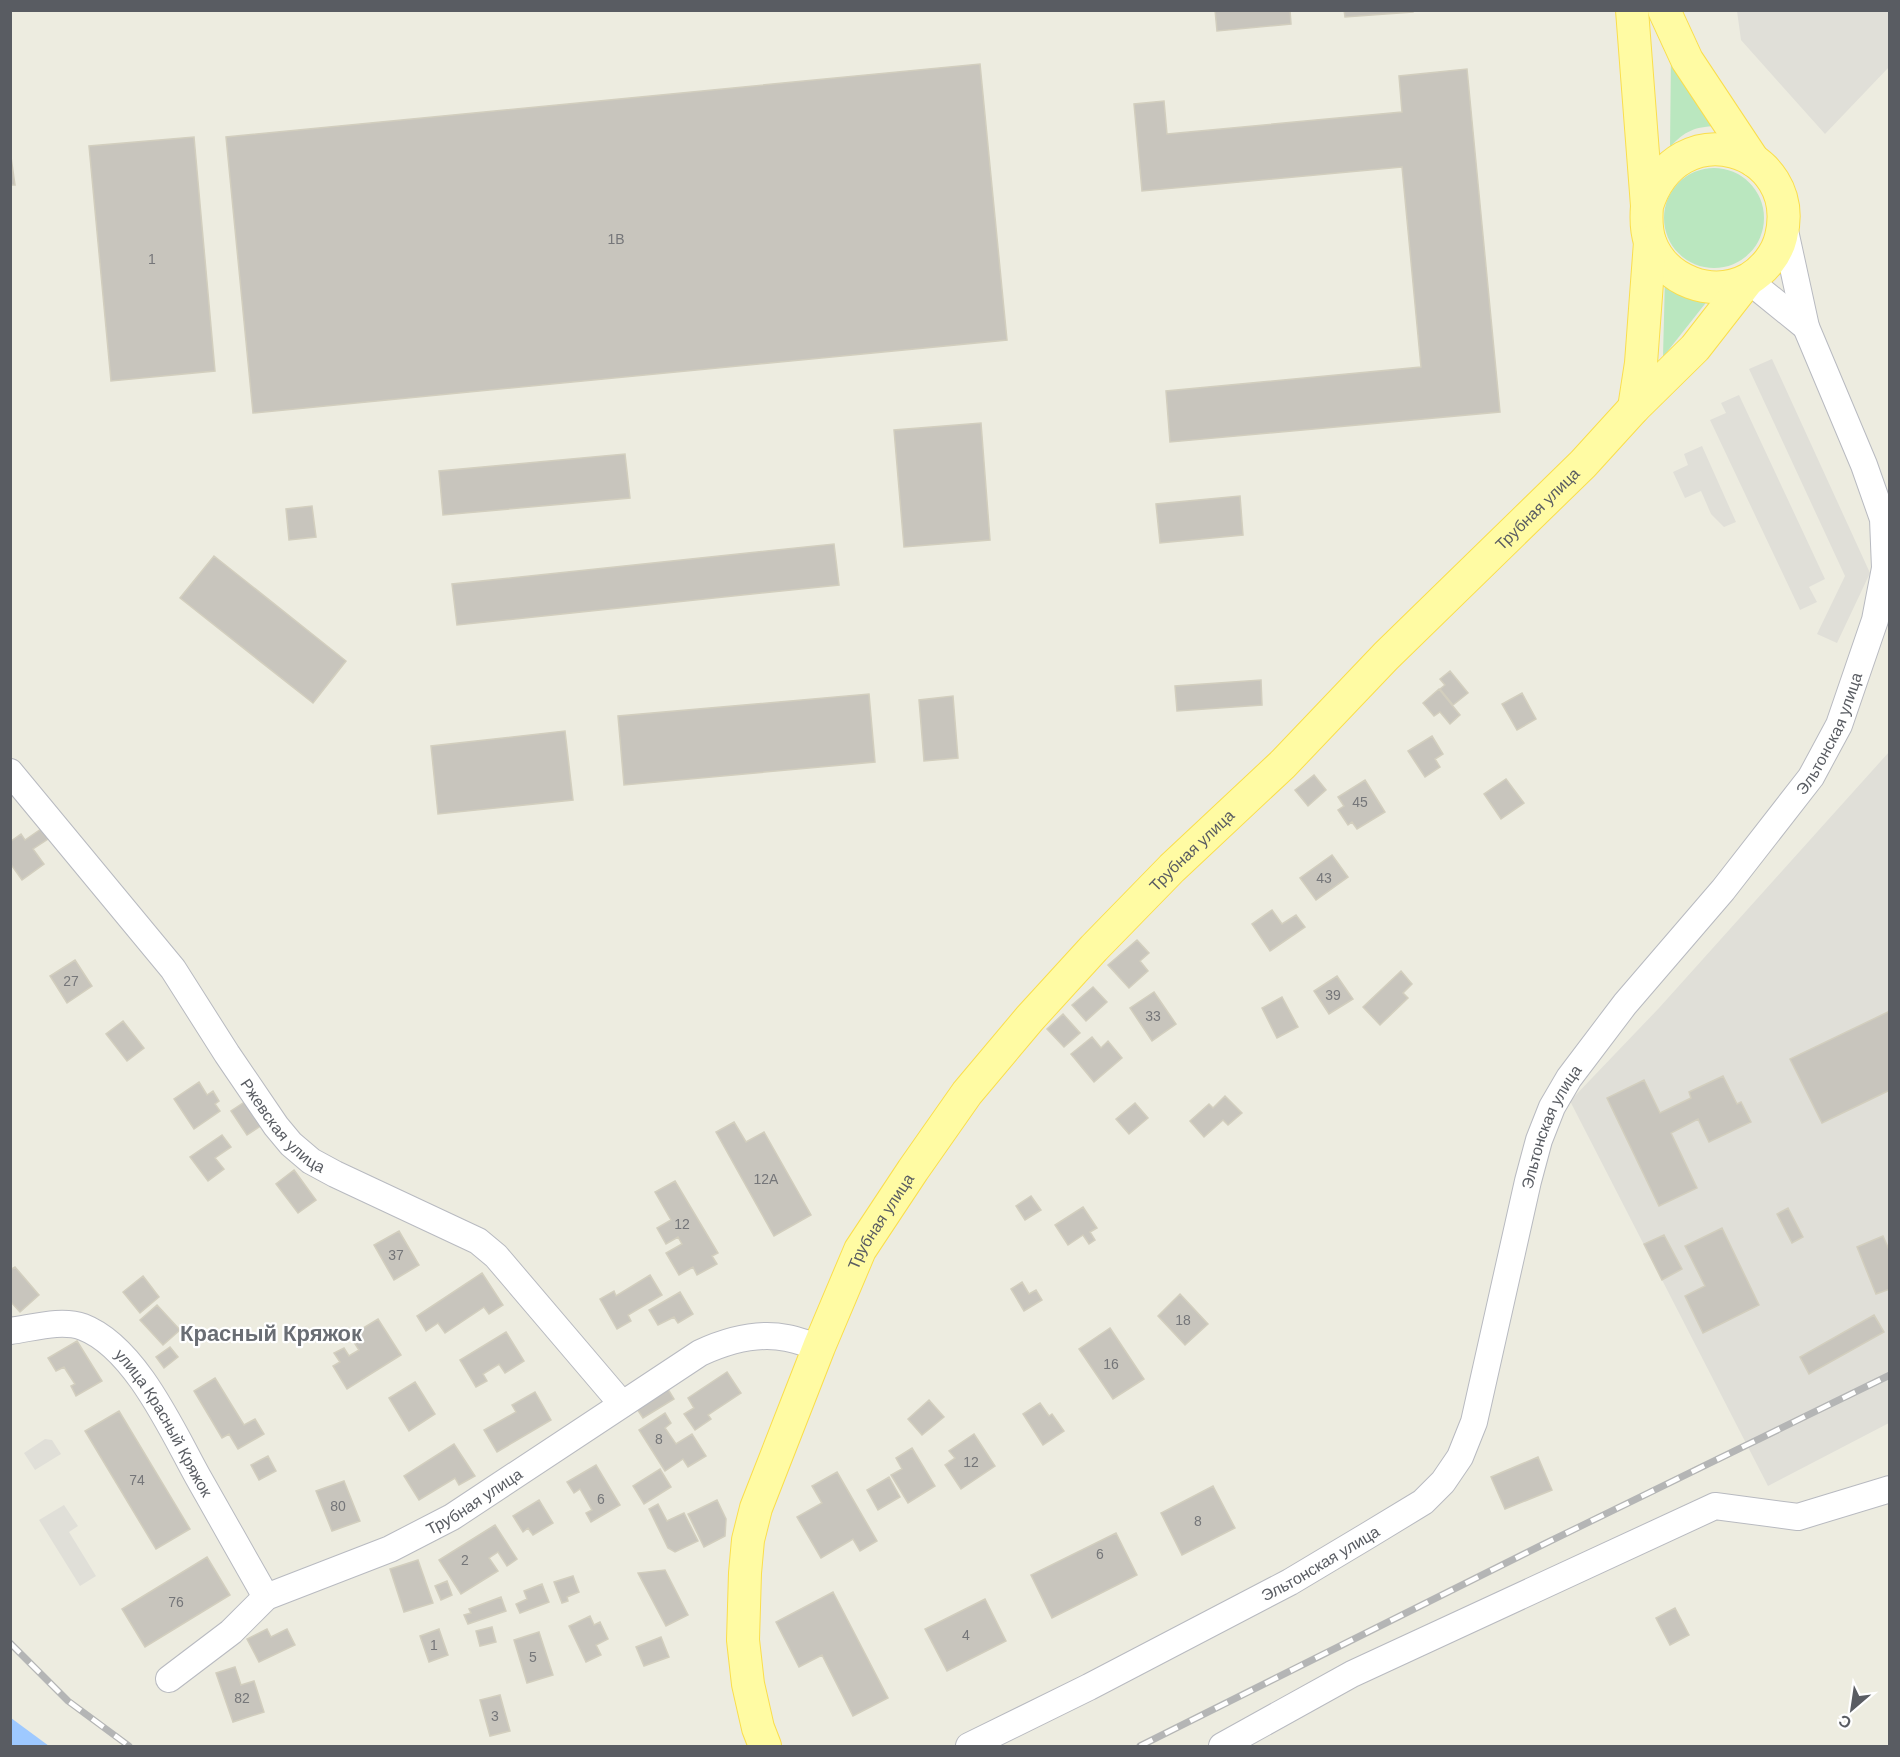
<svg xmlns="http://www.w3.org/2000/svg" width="1900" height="1757" font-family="Helvetica,sans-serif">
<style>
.industrial{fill:#e0dfd8}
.green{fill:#bae7bf}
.water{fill:#9ec9ff}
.building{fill:#c8c5bd;stroke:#d2cebe;stroke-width:1.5}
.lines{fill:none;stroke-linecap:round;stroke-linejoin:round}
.minor-casing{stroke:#b8bac0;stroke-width:28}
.major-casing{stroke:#fade4c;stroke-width:34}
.minor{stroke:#fff;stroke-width:26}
.major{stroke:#fffba3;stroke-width:32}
.rail-casing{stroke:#b4b5b5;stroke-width:7}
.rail{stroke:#fff;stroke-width:4.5;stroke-dasharray:14;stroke-linecap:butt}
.labels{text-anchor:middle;stroke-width:4.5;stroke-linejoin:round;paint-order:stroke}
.number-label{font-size:14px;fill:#757679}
.street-label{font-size:16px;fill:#595c62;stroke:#fff}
.district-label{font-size:22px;font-weight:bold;fill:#6a6e74;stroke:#fff}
</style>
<rect width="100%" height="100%" fill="#edece0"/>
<path class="industrial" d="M 1737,11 L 1889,11 L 1889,67 L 1825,134 L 1741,40 Z
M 1772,359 L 1870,573 L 1837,643 L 1817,634 L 1845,576 L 1749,369 Z
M 1739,395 L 1825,579 L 1809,587 L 1817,602 L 1800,610 L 1710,420 L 1726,413 L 1721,403 Z
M 1702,446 L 1736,522 L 1724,527 L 1711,514 L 1701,491 L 1685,498 L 1673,472 L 1688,465 L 1684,454 Z
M 1889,752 L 1889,1423 L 1768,1486 L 1570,1101 L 1659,1008 Z
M 45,1439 L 52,1440 L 61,1454 L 35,1470 L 24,1453 Z
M 64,1505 L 78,1526 L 69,1532 L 96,1576 L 80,1586 L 39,1520 Z"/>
<path class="green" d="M 1671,55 L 1716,126 C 1694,127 1685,131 1670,147 Z
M1664 218a50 50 0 1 1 100 0a50 50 0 1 1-100 0Z
M 1665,277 L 1712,295 L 1663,357 Z"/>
<path class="water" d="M 10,1718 L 11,1718 L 49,1746 L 11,1746 Z"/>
<path class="building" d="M 1215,10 L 1290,10 L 1291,24 L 1217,31 Z
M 1344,10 L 1413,10 L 1413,12 L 1345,17 Z
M 980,64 L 1007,340 L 253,413 L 226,137 Z
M 1467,69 L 1500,412 L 1170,442 L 1166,391 L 1421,367 L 1402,167 L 1142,191 L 1134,104 L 1164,101 L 1167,134 L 1402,112 L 1399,76 Z
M 194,137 L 215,371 L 111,381 L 89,146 Z
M 10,150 L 15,185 L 10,185 Z
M 981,423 L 990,540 L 904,547 L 894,430 Z
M 625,454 L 630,498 L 443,515 L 439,471 Z
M 1240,496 L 1243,535 L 1160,543 L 1156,504 Z
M 312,506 L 316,537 L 289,540 L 286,509 Z
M 834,544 L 839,585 L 457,625 L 452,584 Z
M 214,556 L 346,661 L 313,703 L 180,598 Z
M 1450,671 L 1468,693 L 1453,705 L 1440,689 L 1445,685 L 1440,679 Z
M 1261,680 L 1262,705 L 1177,711 L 1175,686 Z
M 1439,689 L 1460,715 L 1450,724 L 1440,712 L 1434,716 L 1423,703 Z
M 1522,693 L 1536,719 L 1517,730 L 1502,704 Z
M 869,694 L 875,762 L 624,785 L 618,716 Z
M 953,696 L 958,758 L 924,761 L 919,700 Z
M 565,731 L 573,800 L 438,814 L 431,746 Z
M 1432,736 L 1443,754 L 1435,759 L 1440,767 L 1425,777 L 1408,751 Z
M 1314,775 L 1326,790 L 1308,806 L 1295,790 Z
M 1506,779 L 1524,803 L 1501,819 L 1484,794 Z
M 1365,780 L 1385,812 L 1357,829 L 1352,822 L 1348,825 L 1338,810 L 1344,806 L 1338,797 Z
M 41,829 L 48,839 L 33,849 L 44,864 L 22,880 L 10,863 L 10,842 L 21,834 L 25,840 Z
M 1332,855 L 1348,877 L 1316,900 L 1300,878 Z
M 1272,910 L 1282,924 L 1296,915 L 1305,927 L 1270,951 L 1252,924 Z
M 1137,940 L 1149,953 L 1140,961 L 1148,971 L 1129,988 L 1108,965 Z
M 75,960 L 92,986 L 67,1003 L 50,976 Z
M 1401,971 L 1412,984 L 1403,993 L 1408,998 L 1380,1025 L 1363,1007 Z
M 1337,976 L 1353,999 L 1329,1014 L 1314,991 Z
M 1093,987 L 1107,1002 L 1086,1021 L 1072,1005 Z
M 1154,992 L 1176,1024 L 1152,1041 L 1130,1008 Z
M 1282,997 L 1298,1027 L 1277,1038 L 1262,1008 Z
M 1890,1011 L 1890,1090 L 1822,1123 L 1790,1059 Z
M 1063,1014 L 1080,1033 L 1064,1047 L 1047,1029 Z
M 123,1021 L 144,1048 L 127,1061 L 106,1034 Z
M 1092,1037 L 1101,1048 L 1108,1041 L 1122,1058 L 1094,1082 L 1071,1054 Z
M 1723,1076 L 1737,1104 L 1741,1102 L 1751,1122 L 1709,1142 L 1698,1119 L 1671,1133 L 1697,1188 L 1659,1206 L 1607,1098 L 1644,1080 L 1660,1113 L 1691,1098 L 1689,1092 Z
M 199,1082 L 207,1095 L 213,1091 L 219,1101 L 215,1104 L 220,1111 L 194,1129 L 174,1099 Z
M 1225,1096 L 1242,1113 L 1228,1125 L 1223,1120 L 1204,1137 L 1190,1121 L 1209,1104 L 1213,1108 Z
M 246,1101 L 262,1125 L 247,1135 L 231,1111 Z
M 1135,1103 L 1148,1118 L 1129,1134 L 1116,1119 Z
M 734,1122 L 746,1142 L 764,1132 L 811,1215 L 774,1236 L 716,1132 Z
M 222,1135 L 231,1147 L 215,1158 L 224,1169 L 208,1181 L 190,1157 Z
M 294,1170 L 316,1200 L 298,1213 L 276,1184 Z
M 675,1181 L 718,1253 L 712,1256 L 717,1264 L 697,1275 L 693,1267 L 679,1275 L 666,1253 L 682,1244 L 678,1237 L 666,1244 L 657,1228 L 671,1220 L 655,1192 Z
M 1031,1196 L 1041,1210 L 1025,1220 L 1016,1206 Z
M 1083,1207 L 1097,1228 L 1090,1232 L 1095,1240 L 1089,1244 L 1083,1235 L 1068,1245 L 1055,1225 Z
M 1788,1208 L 1803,1237 L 1792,1243 L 1777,1214 Z
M 1722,1228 L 1759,1305 L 1703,1333 L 1685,1296 L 1705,1286 L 1685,1246 Z
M 399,1231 L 419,1265 L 394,1280 L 374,1245 Z
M 1664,1235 L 1682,1269 L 1662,1280 L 1644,1244 Z
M 1883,1236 L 1890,1252 L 1890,1289 L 1876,1294 L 1857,1247 Z
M 15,1267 L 39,1295 L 20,1312 L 10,1301 L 10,1270 Z
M 482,1273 L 503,1305 L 489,1314 L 484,1307 L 445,1333 L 438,1323 L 426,1331 L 417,1316 Z
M 650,1275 L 662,1295 L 628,1315 L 631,1321 L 617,1329 L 600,1299 L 614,1291 L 616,1296 Z
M 143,1276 L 159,1297 L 140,1313 L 123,1292 Z
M 1022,1282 L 1029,1294 L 1036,1290 L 1042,1300 L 1024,1311 L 1011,1289 Z
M 680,1292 L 693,1314 L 678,1323 L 674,1317 L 658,1325 L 649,1310 Z
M 1180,1294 L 1208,1324 L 1185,1345 L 1158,1316 Z
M 157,1305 L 180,1330 L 163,1345 L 140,1320 Z
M 1874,1315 L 1884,1332 L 1809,1374 L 1800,1357 Z
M 378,1319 L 401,1355 L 347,1389 L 333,1366 L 340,1362 L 334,1353 L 344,1348 L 349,1356 L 359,1350 L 350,1336 Z
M 1110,1328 L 1144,1379 L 1113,1399 L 1079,1349 Z
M 506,1332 L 524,1361 L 505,1373 L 499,1364 L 483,1374 L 487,1381 L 476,1387 L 460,1360 Z
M 77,1341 L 102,1381 L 76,1396 L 71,1386 L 75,1384 L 64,1367 L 56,1371 L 48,1358 Z
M 170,1347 L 178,1357 L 164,1368 L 156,1357 Z
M 727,1372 L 741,1393 L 708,1415 L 711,1419 L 695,1430 L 684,1414 L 694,1408 L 688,1398 Z
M 215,1378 L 244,1425 L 255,1419 L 264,1434 L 238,1449 L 229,1434 L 222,1438 L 194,1391 Z
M 415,1382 L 435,1414 L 409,1431 L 389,1398 Z
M 666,1386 L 674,1399 L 643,1418 L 635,1406 Z
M 535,1392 L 551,1420 L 497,1452 L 484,1430 L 516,1412 L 512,1405 Z
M 929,1400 L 944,1417 L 922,1435 L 908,1419 Z
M 1040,1403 L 1049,1416 L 1052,1414 L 1064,1431 L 1043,1445 L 1023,1414 Z
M 119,1411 L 190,1529 L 156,1549 L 85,1431 Z
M 665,1413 L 671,1423 L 665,1428 L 676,1444 L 692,1434 L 706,1456 L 688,1467 L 683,1459 L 665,1471 L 639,1430 Z
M 974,1434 L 995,1466 L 961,1489 L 945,1465 L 955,1458 L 949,1451 Z
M 454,1444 L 475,1476 L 459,1485 L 455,1478 L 419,1500 L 404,1476 Z
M 912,1448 L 935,1486 L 908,1503 L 891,1475 L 902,1469 L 896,1458 Z
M 268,1456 L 276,1471 L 259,1480 L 251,1465 Z
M 1538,1457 L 1552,1490 L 1505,1509 L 1491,1477 Z
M 596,1465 L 620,1505 L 591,1522 L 586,1513 L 592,1510 L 580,1489 L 574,1493 L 567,1482 Z
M 660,1469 L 671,1487 L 644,1504 L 633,1486 Z
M 837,1472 L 877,1541 L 860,1551 L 853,1539 L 821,1558 L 797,1517 L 822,1503 L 812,1486 Z
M 889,1477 L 900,1497 L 878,1510 L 867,1490 Z
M 344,1481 L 360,1521 L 332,1531 L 316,1491 Z
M 1213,1486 L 1235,1528 L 1182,1555 L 1161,1513 Z
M 539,1500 L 553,1523 L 533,1535 L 528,1528 L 523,1532 L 513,1516 Z
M 717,1500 L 726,1519 L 725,1536 L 704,1547 L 688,1514 Z
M 658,1504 L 667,1521 L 684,1513 L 698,1541 L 675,1552 L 668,1548 L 649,1509 Z
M 495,1525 L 517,1559 L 507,1566 L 498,1552 L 489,1558 L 498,1571 L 461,1594 L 439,1560 Z
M 1116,1533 L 1137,1575 L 1052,1618 L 1031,1575 Z
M 207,1557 L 230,1595 L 145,1647 L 122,1609 Z
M 418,1560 L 433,1603 L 404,1612 L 390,1569 Z
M 665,1570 L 688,1615 L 666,1626 L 638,1573 Z
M 573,1576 L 579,1592 L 567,1597 L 568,1601 L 562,1603 L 554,1582 Z
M 447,1581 L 452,1595 L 441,1600 L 435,1586 Z
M 542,1584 L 549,1602 L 520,1613 L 516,1604 L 527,1599 L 524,1591 Z
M 833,1592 L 888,1698 L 853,1716 L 822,1655 L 799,1667 L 776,1622 Z
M 501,1597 L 506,1611 L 468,1624 L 464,1615 L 471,1613 L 469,1609 Z
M 985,1599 L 1006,1641 L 947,1671 L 925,1629 Z
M 1675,1608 L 1689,1635 L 1670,1645 L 1656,1618 Z
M 590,1616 L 594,1625 L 600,1622 L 608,1639 L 596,1645 L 601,1655 L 586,1662 L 569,1626 Z
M 492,1627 L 496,1642 L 480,1646 L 476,1631 Z
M 267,1629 L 271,1637 L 287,1629 L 295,1645 L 259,1662 L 247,1639 Z
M 439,1629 L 448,1655 L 429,1662 L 420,1636 Z
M 539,1632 L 553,1675 L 527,1683 L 514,1640 Z
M 661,1637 L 669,1657 L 644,1666 L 636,1647 Z
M 235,1667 L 241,1685 L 254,1681 L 264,1712 L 233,1722 L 216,1673 Z
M 500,1695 L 510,1731 L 490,1736 L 480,1700 Z"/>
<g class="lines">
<g class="minor-casing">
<g id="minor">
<path d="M 1748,280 L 1806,327"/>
<path id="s1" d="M 10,772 L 173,969 L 227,1054 L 276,1126 L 291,1144 L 311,1161 L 335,1174 L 478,1241 L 496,1256 L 622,1404"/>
<path id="s2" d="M 10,1331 C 33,1328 61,1319 83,1327 C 135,1347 172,1430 198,1477 C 221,1517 243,1557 266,1597"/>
<path id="s3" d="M 169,1679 L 231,1632 L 266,1597 L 390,1549 L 452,1517 L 700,1353 C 726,1341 758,1332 787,1338 C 797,1340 808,1344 819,1347"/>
<path id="s4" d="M 969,1746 L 1089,1687 L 1290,1582 L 1367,1536 L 1423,1502 L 1443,1482 L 1460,1457 L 1474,1422 L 1528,1181 L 1539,1140 L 1552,1107 L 1569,1078 L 1625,1004 L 1723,890 L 1811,777 L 1839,725 L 1875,620 L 1885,568 L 1883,519 L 1864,465 L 1806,327 L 1784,226"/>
<path d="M 1222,1746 L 1352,1674 L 1715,1506 L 1798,1517 L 1890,1489"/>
</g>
</g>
<g class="major-casing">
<g id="major">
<path d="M 1632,10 L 1647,206 C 1646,218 1646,230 1650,242 C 1665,281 1712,299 1749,279 C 1764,270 1777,254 1781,237 C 1803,148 1677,109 1647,206"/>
<path d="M 1664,10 L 1687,60 L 1754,161"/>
<path d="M 1634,408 L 1641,363 L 1650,242"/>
<path id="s5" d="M 765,1746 L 758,1728 L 748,1684 L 743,1640 L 745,1573 L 748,1540 L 756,1508 L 819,1347 L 860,1250 L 913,1170 L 967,1093 L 1030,1018 L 1094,948 L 1172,868 L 1283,764 L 1386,656 L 1583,464 L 1634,408 L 1695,348 L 1748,280"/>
</g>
</g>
<use href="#minor" class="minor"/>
<use href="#major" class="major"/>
<g class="rail-casing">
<path id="rail" d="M 10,1643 L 68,1701 L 129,1746
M 1140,1746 L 1538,1547 L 1890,1375"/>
</g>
<use href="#rail" class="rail"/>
</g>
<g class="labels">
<g class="number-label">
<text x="616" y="244">1В</text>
<text x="152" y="264">1</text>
<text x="1360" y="807">45</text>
<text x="1324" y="883">43</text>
<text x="71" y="986">27</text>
<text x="1333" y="1000">39</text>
<text x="1153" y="1021">33</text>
<text x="766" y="1184">12А</text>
<text x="682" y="1229">12</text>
<text x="396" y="1260">37</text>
<text x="1183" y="1325">18</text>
<text x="1111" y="1369">16</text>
<text x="659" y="1444">8</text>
<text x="971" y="1467">12</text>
<text x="137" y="1485">74</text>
<text x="601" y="1504">6</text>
<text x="338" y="1511">80</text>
<text x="1198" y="1526">8</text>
<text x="1100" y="1559">6</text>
<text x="465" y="1565">2</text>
<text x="176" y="1607">76</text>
<text x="966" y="1640">4</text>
<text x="434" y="1650">1</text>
<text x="533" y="1662">5</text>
<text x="242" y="1703">82</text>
<text x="495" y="1721">3</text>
</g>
<g class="street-label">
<text dy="6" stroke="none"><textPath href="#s5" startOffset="1527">Трубная улица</textPath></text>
<text dy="6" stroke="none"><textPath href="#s4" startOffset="1404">Эльтонская улица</textPath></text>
<text dy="6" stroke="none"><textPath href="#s5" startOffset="1041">Трубная улица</textPath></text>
<text dy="6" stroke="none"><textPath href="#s1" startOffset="448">Ржевская улица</textPath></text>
<text dy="6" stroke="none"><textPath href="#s4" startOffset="918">Эльтонская улица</textPath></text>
<text dy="6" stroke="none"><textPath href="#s5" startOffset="555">Трубная улица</textPath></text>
<text dy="6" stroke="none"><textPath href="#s2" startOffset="202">улица Красный Кряжок</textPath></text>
<text dy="6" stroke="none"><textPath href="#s3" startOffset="357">Трубная улица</textPath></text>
<text dy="6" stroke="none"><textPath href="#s4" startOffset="396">Эльтонская улица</textPath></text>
</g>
<g class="district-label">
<text x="271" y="1341">Красный Кряжок</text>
</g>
</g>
<rect width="1900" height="1757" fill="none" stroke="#595c62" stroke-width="24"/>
<g transform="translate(1852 1709) rotate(209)" stroke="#ffffff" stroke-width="4.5" paint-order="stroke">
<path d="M0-4.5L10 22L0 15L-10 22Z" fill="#595c62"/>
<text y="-9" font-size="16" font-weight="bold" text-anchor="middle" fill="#595c62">С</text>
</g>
</svg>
